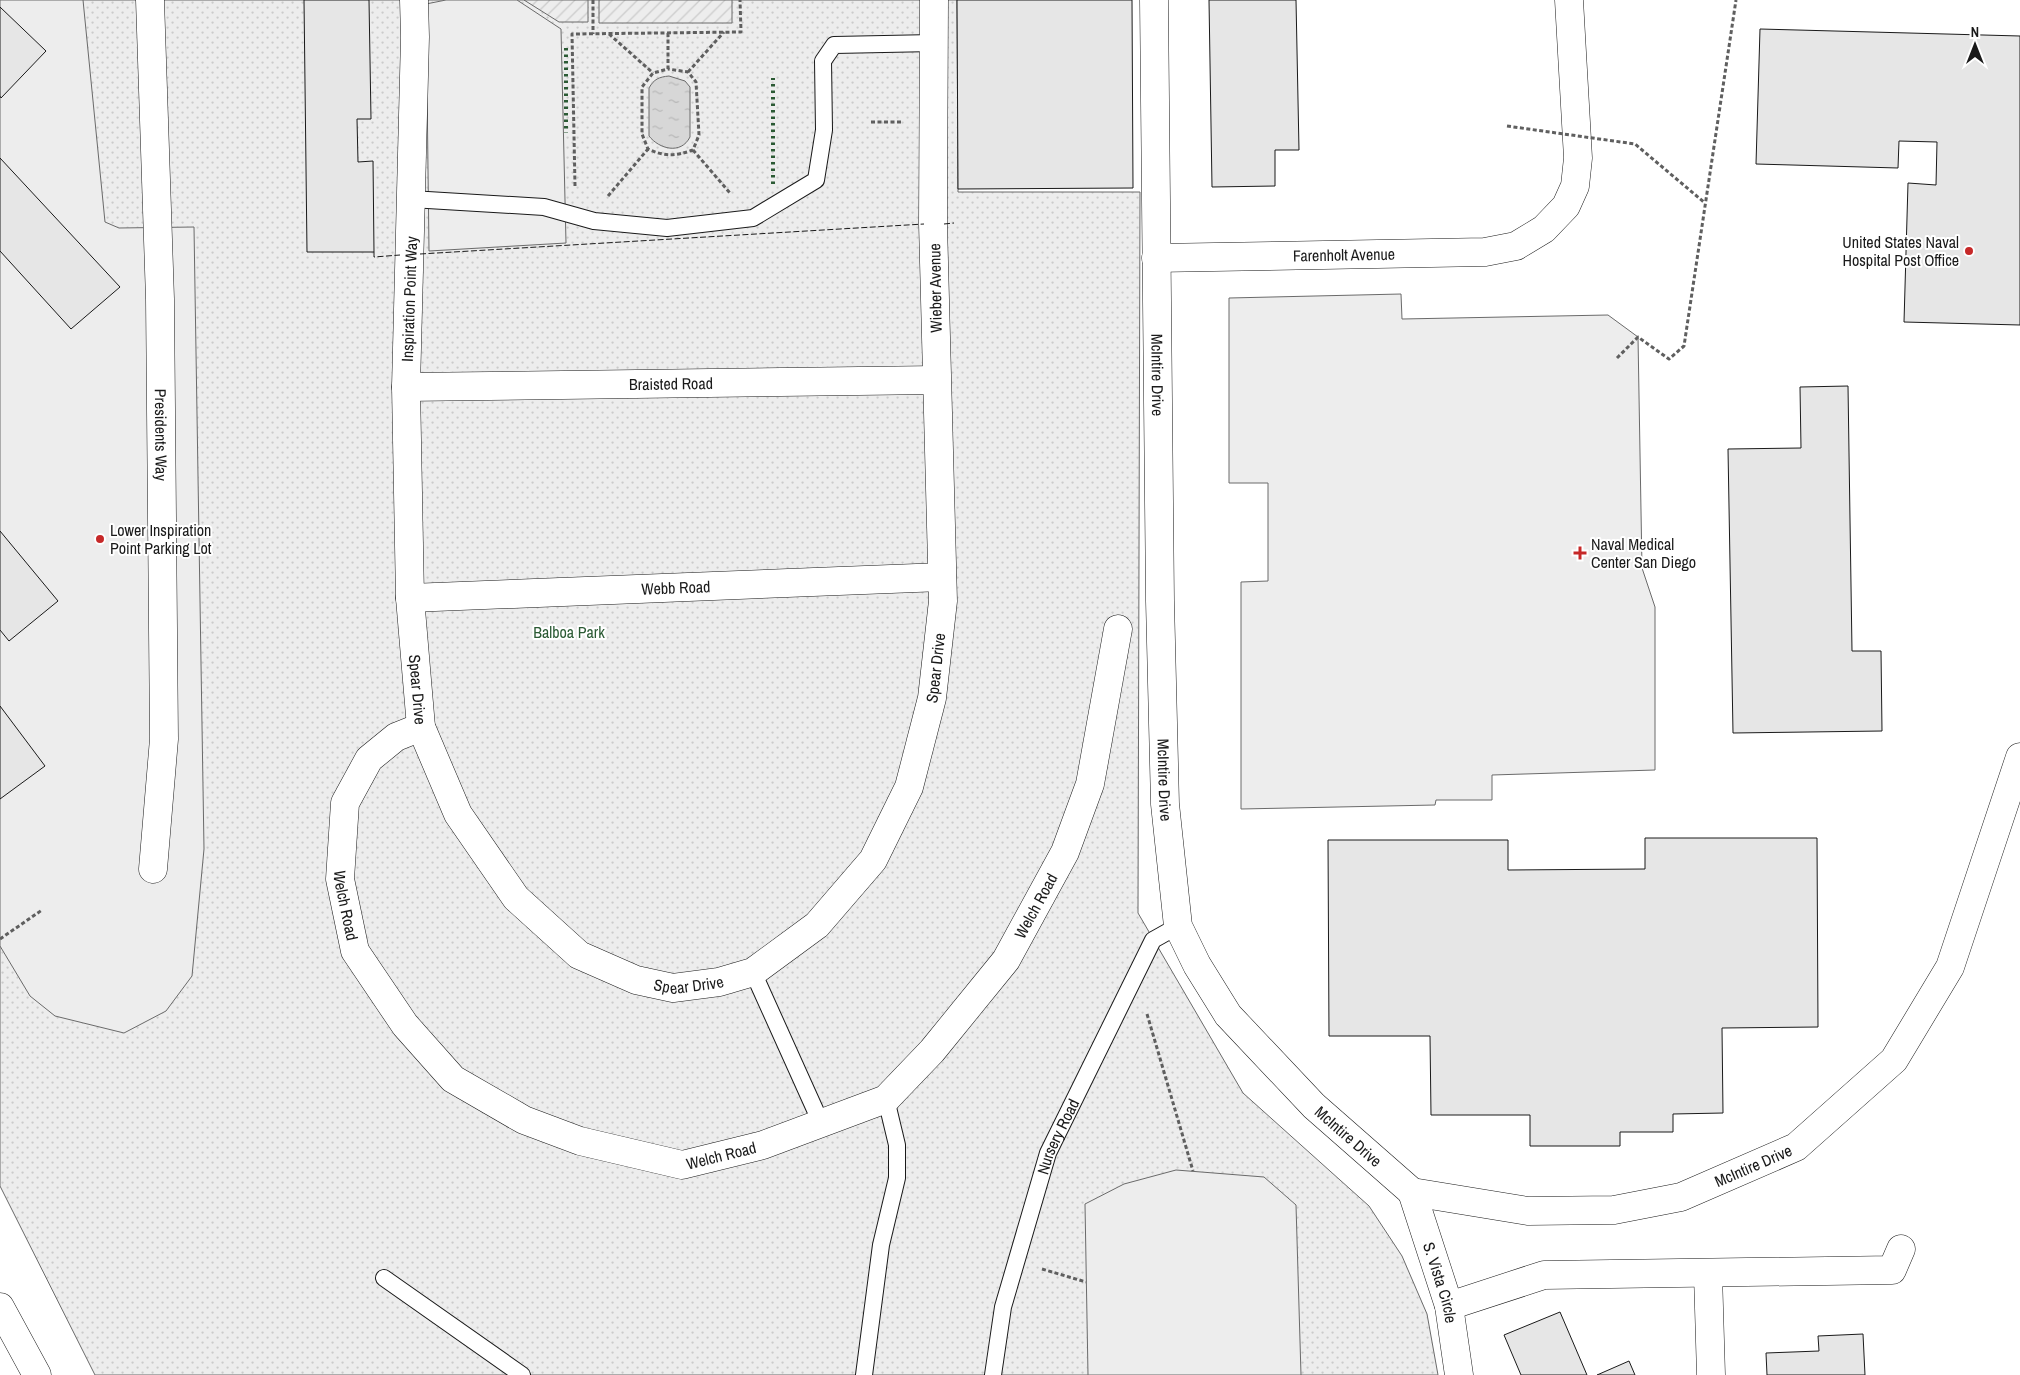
<svg xmlns="http://www.w3.org/2000/svg" width="2020" height="1375" font-family="'Archivo Narrow',sans-serif">
<style>
.park{fill:url(#park-dots);stroke:#6a6a6a}
.garden{fill:url(#garden-furrows);stroke:#6a6a6a}
.built{fill:#ededed;stroke:#6a6a6a}
.water{fill:url(#water-ripples);stroke:#6a6a6a}
.building{fill:#e6e6e6;stroke:#1a1a1a}
.lines{fill:none;stroke-linecap:round;stroke-linejoin:round}
.lane-casing{stroke:#1a1a1a;stroke-width:18}
.street-casing{stroke:#1a1a1a;stroke-width:29}
.highway-casing{stroke:#1a1a1a;stroke-width:29}
.path{stroke:#5f5f5f;stroke-width:3;stroke-dasharray:4 2.5;stroke-linecap:butt}
.lane{stroke:#fff;stroke-width:16}
.street{stroke:#fff;stroke-width:28}
.highway{stroke:#fff;stroke-width:28}
.path-bridge{stroke:#5f5f5f;stroke-width:3;stroke-dasharray:4 2.5;stroke-linecap:butt}
.hedge{stroke:#2b5a34;stroke-width:4;stroke-dasharray:2.5 4;stroke-linecap:butt}
.fence{stroke:#1a1a1a;stroke-width:1;stroke-dasharray:6 2.5;stroke-linecap:butt}
.poi-dot{fill:#c62828;stroke:#fff;stroke-width:2}
.labels{text-anchor:middle;stroke-width:4;stroke-linejoin:round;paint-order:stroke}
.poi-label{font-size:16px;fill:#1a1a1a;stroke:#fff;text-anchor:start}
.street-label{font-size:16px;fill:#1a1a1a;stroke:#fff}
.park-label{font-size:16px;fill:#2b5a34;stroke:#fff}
</style>
<defs>
<pattern id="park-dots" width="8" height="8" patternUnits="userSpaceOnUse" patternTransform="scale(1.25)"><rect width="8" height="8" fill="#ededed"/><path d="M2 2h.1M6 6h.1" fill="none" stroke="#cbcbcb" stroke-width="1.8" stroke-linecap="round"/></pattern>
<pattern id="garden-furrows" width="10" height="10" patternUnits="userSpaceOnUse" patternTransform="scale(1.25)"><rect width="10" height="10" fill="#ededed"/><path d="M-1 1l2-2M0 10L10 0M9 11l2-2" fill="none" stroke="#cbcbcb"/></pattern>
<pattern id="water-ripples" width="26" height="14" patternUnits="userSpaceOnUse" patternTransform="scale(1.25)"><rect width="26" height="14" fill="#d7d7d7"/><path d="M2 4q2-2 4 0t4 0M15 11q2-2 4 0t4 0" fill="none" stroke="#b8b8b8"/></pattern>
</defs>
<rect width="100%" height="100%" fill="#fff"/>
<path class="park" d="M 0,0 L 957,0 L 958,192 L 1140,192 L 1138,913 L 1243,1093 L 1369,1206 L 1402,1256 L 1427,1314 L 1438,1375 L 95,1375 L 0,1186 Z"/>
<path class="garden" d="M 524,0 L 588,0 L 588,22 L 559,22 Z
M 599,0 L 732,0 L 732,23 L 599,23 Z"/>
<path class="built" d="M 0,0 L 83,0 L 105,222 L 119,228 L 194,227 L 204,849 L 192,976 L 166,1011 L 124,1033 L 55,1016 L 30,996 L 0,946 Z
M 446,0 L 517,0 L 561,29 L 566,243 L 429,251 L 426,4 Z
M 1401,294 L 1402,319 L 1608,315 L 1638,337 L 1642,568 L 1655,607 L 1655,770 L 1492,775 L 1492,800 L 1436,800 L 1435,805 L 1241,809 L 1241,582 L 1268,581 L 1268,483 L 1229,483 L 1229,298 Z
M 1176,1170 L 1264,1177 L 1296,1205 L 1301,1375 L 1088,1375 L 1085,1204 L 1124,1184 Z"/>
<path class="water" d="M 669,76 L 685,81 L 690,87 L 690,137 C 681,155 659,149 649,136 L 649,88 C 654,79 659,77 669,76 Z"/>
<path class="building" d="M 304,0 L 369,0 L 371,119 L 357,119 L 358,162 L 373,161 L 374,252 L 307,252 Z
M 957,0 L 1132,0 L 1133,188 L 958,189 Z
M 1209,0 L 1296,0 L 1299,150 L 1275,150 L 1275,186 L 1212,187 Z
M 0,7 L 46,51 L 1,98 L 0,96 Z
M 1760,29 L 2020,36 L 2020,325 L 1904,322 L 1908,183 L 1936,185 L 1937,142 L 1899,141 L 1898,168 L 1756,164 Z
M 0,158 L 120,287 L 71,329 L 0,251 Z
M 1848,386 L 1852,651 L 1881,651 L 1882,731 L 1733,733 L 1728,449 L 1801,448 L 1800,387 Z
M 0,531 L 58,601 L 9,641 L 0,630 Z
M 0,706 L 45,766 L 0,799 Z
M 1645,838 L 1817,838 L 1818,1027 L 1722,1028 L 1723,1113 L 1673,1114 L 1673,1132 L 1620,1132 L 1620,1146 L 1530,1146 L 1530,1115 L 1431,1115 L 1430,1036 L 1329,1036 L 1328,840 L 1508,840 L 1508,870 L 1645,869 Z
M 1560,1312 L 1587,1375 L 1521,1375 L 1504,1335 Z
M 1863,1334 L 1865,1375 L 1767,1375 L 1766,1353 L 1819,1351 L 1818,1336 Z
M 1629,1361 L 1635,1375 L 1597,1375 Z"/>
<g class="lines">
<g class="lane-casing">
<g id="lane">
<path d="M 411,199 L 544,207 L 594,221 L 667,228 L 753,218 L 816,180 L 824,130 L 823,61 L 834,45 L 934,43"/>
<path d="M 753,972 L 821,1123"/>
<path d="M 384,1278 L 522,1375"/>
<path d="M 864,1375 L 881,1245 L 897,1178 L 897,1145 L 886,1099"/>
<path id="s1" d="M 993,1375 L 1003,1307 L 1048,1153 L 1153,940 L 1178,926"/>
</g>
</g>
<g class="street-casing">
<g id="street">
<path id="s2" d="M 150,0 L 160,299 L 164,739 L 153,869"/>
<path id="s3" d="M 414,0 L 415,37 L 406,387 L 410,598 L 421,727 L 458,814 L 516,898 L 579,955 L 636,980 L 673,988 L 719,982 L 753,972 L 817,925 L 873,860 L 909,787 L 932,698 L 943,601 L 933,224 L 934,0"/>
<path id="s4" d="M 1154,0 L 1160,601 L 1165,804 L 1178,926 L 1197,965 L 1228,1015 L 1314,1106 L 1412,1192 L 1528,1211 L 1614,1210 L 1681,1197 L 1796,1147 L 1894,1060 L 1950,967 L 2020,757"/>
<path id="s5" d="M 1156,258 L 1485,252 L 1516,246 L 1544,229 L 1566,206 L 1575,186 L 1578,158 L 1569,0"/>
<path id="s6" d="M 406,387 L 936,380"/>
<path id="s7" d="M 410,598 L 942,577"/>
<path id="s8" d="M 421,727 L 396,737 L 369,759 L 345,803 L 340,879 L 355,951 L 405,1025 L 453,1079 L 524,1120 L 580,1141 L 682,1165 L 763,1145 L 886,1099 L 932,1051 L 1006,960 L 1065,852 L 1090,784 L 1118,629"/>
<path id="s9" d="M 1412,1192 L 1449,1306 L 1459,1375"/>
<path d="M 1708,1274 L 1711,1375"/>
<path d="M 1449,1306 L 1544,1275 L 1892,1270 L 1901,1249"/>
</g>
</g>
<g class="highway-casing">
<path id="highway" d="M 0,1307 L 37,1375"/>
</g>
<path class="path" d="M 593,0 L 593,34
M 668,33 L 668,69 L 653,73 L 642,87 L 642,134 L 648,149 C 665,157 676,156 693,150 L 699,135 L 696,82 L 688,72 L 668,69
M 609,34 L 653,73
M 688,72 L 724,32
M 871,122 L 901,122
M 693,150 L 730,193
M 575,186 L 572,34 L 741,32 L 740,0
M 608,196 L 648,149
M 1617,358 L 1638,337 L 1669,359 L 1684,346 L 1736,0
M 0,939 L 42,910
M 1147,1014 L 1193,1171
M 1042,1269 L 1086,1282"/>
<use href="#lane" class="lane"/>
<use href="#street" class="street"/>
<use href="#highway" class="highway"/>
<path class="path-bridge" d="M 1507,126 L 1635,144 L 1705,203"/>
<path class="hedge" d="M 566,48 L 566,133
M 773,184 L 773,78"/>
<path class="fence" d="M 944,224 L 954,223
M 374,252 L 374,257 L 400,255
M 420,254 L 924,224"/>
</g>
<g class="poi-dot">
<circle cx="1969" cy="251" r="5"/>
<circle cx="100" cy="539" r="5"/>
<path d="M1577.5 545.5h5v5h5v5h-5v5h-5v-5h-5v-5h5z"/>
</g>
<g class="labels">
<g class="poi-label">
<text x="1959" y="248" text-anchor="end">United States Naval<tspan x="1959" dy="18">Hospital Post Office</tspan></text>
<text x="110" y="536">Lower Inspiration<tspan x="110" dy="18">Point Parking Lot</tspan></text>
<text x="1591" y="550">Naval Medical<tspan x="1591" dy="18">Center San Diego</tspan></text>
</g>
<g class="street-label">
<text dy="6" stroke="none"><textPath href="#s5" startOffset="188">Farenholt Avenue</textPath></text>
<text transform="translate(935 288) rotate(-91)" y="6">Wieber Avenue</text>
<text transform="translate(409 299) rotate(-88)" y="6">Inspiration Point Way</text>
<text dy="6" stroke="none"><textPath href="#s4" startOffset="375">McIntire Drive</textPath></text>
<text dy="6" stroke="none"><textPath href="#s6" startOffset="265">Braisted Road</textPath></text>
<text dy="6" stroke="none"><textPath href="#s2" startOffset="435">Presidents Way</textPath></text>
<text dy="6" stroke="none"><textPath href="#s7" startOffset="266">Webb Road</textPath></text>
<text dy="6" stroke="none"><textPath href="#s3" startOffset="1560">Spear Drive</textPath></text>
<text dy="6" stroke="none"><textPath href="#s3" startOffset="690">Spear Drive</textPath></text>
<text dy="6" stroke="none"><textPath href="#s4" startOffset="780">McIntire Drive</textPath></text>
<text dy="6" stroke="none"><textPath href="#s8" startOffset="1130">Welch Road</textPath></text>
<text dy="6" stroke="none"><textPath href="#s8" startOffset="215">Welch Road</textPath></text>
<text dy="6" stroke="none"><textPath href="#s3" startOffset="1125">Spear Drive</textPath></text>
<text dy="6" stroke="none"><textPath href="#s4" startOffset="1200">McIntire Drive</textPath></text>
<text dy="6" stroke="none"><textPath href="#s1" startOffset="248">Nursery Road</textPath></text>
<text dy="6" stroke="none"><textPath href="#s8" startOffset="710">Welch Road</textPath></text>
<text dy="6" stroke="none"><textPath href="#s4" startOffset="1635">McIntire Drive</textPath></text>
<text dy="6" stroke="none"><textPath href="#s9" startOffset="95">S. Vista Circle</textPath></text>
</g>
<g class="park-label">
<text x="569" y="638">Balboa Park</text>
</g>
</g>
<g transform="translate(1975 45)" stroke="#ffffff" stroke-width="4" paint-order="stroke">
<path d="M0-4L9 19L0 12L-9 19Z" fill="#1a1a1a"/>
<text y="-8" font-size="14" font-weight="bold" text-anchor="middle" fill="#1a1a1a">N</text>
</g>
</svg>
